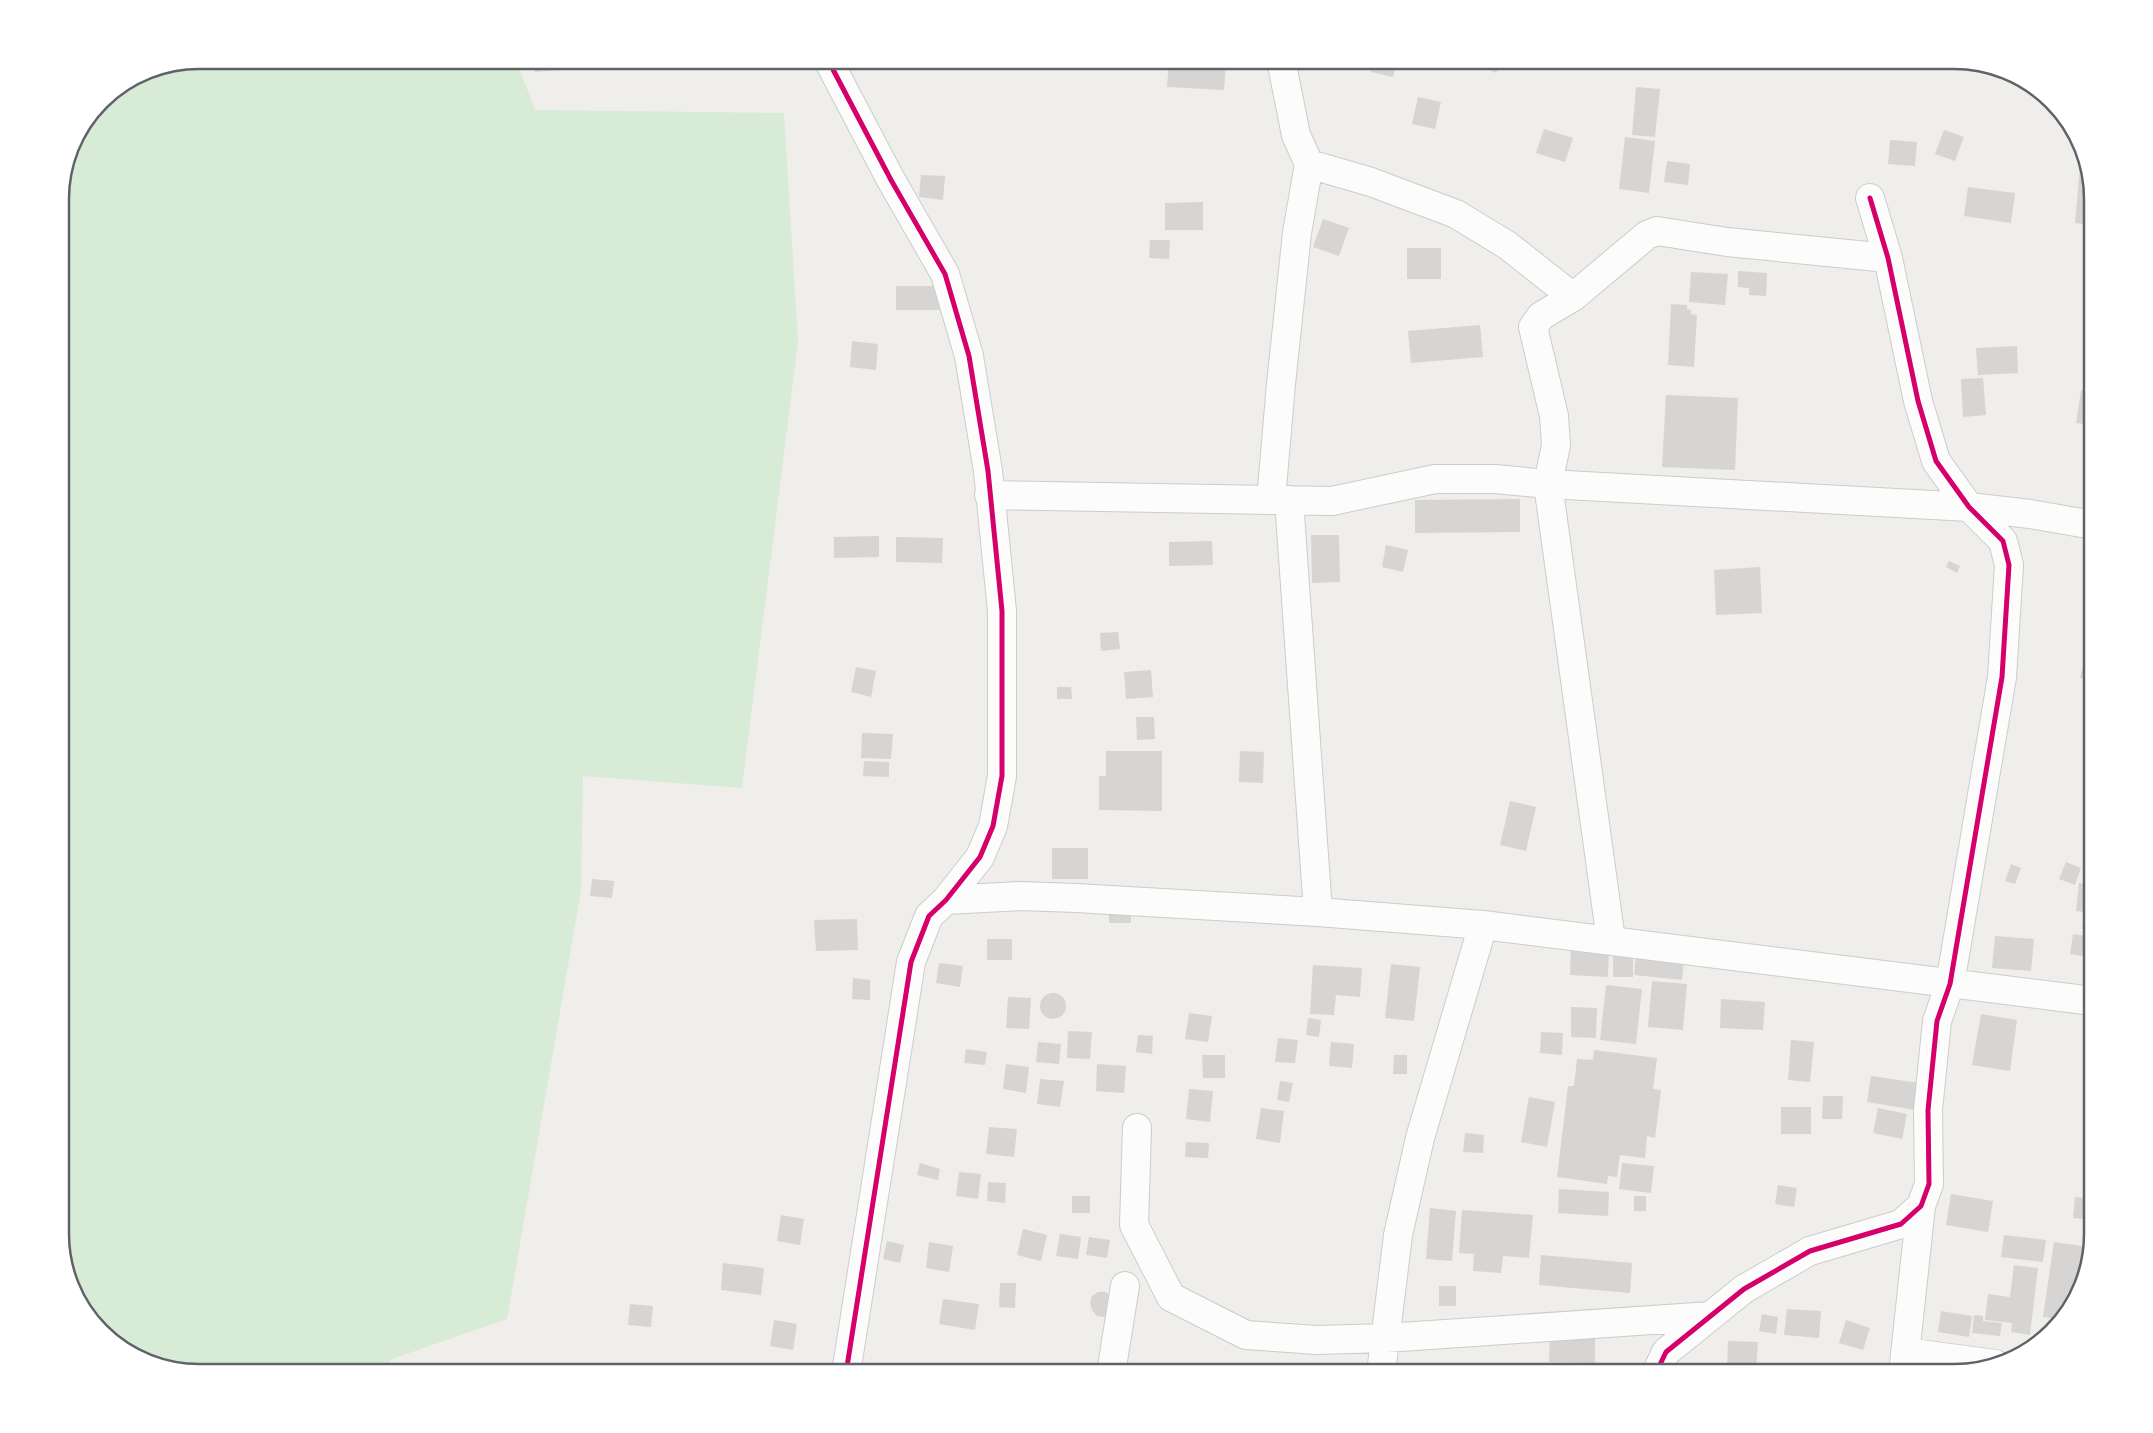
<svg xmlns="http://www.w3.org/2000/svg" width="2153" height="1433" font-family="Lato,sans-serif">
<style>
.green{fill:#d8ebd6}
.building{fill:#d6d5d3}
.lines{fill:none;stroke-linecap:round;stroke-linejoin:round}
.street-casing{stroke:#cbcccc;stroke-width:30}
.street{stroke:#fdfcfc;stroke-width:28}
.cycleway-casing{stroke:#fff;stroke-width:8}
.cycleway{stroke:#d6006c;stroke-width:5}
.rim{fill:none;stroke:#5f6368;stroke-width:2.5}
</style>
<rect width="100%" height="100%" fill="#efeeea"/>
<path class="green" d="M 198,60 L 516,60 L 535,110 L 784,113 L 798,342 L 742,788 L 583,776 L 581,890 L 507,1319 L 392,1359 L 383,1373 L 198,1373 L 121,1350 L 78,1304 L 60,1243 L 60,190 L 71,145 L 101,100 L 146,70 Z"/>
<path class="building" d="M 535,60 L 559,60 L 560,70 L 535,72 Z
M 1169,60 L 1226,63 L 1224,90 L 1167,87 Z
M 1374,60 L 1397,60 L 1393,77 L 1371,72 Z
M 1413,60 L 1438,60 L 1438,68 L 1413,67 Z
M 1487,60 L 1503,60 L 1496,73 L 1483,66 Z
M 1636,87 L 1660,89 L 1655,137 L 1632,135 Z
M 1418,97 L 1441,102 L 1435,129 L 1412,124 Z
M 1544,129 L 1573,138 L 1565,162 L 1536,153 Z
M 1944,130 L 1964,137 L 1955,161 L 1935,154 Z
M 1625,137 L 1655,141 L 1649,193 L 1619,189 Z
M 1890,140 L 1917,142 L 1915,166 L 1888,164 Z
M 2081,155 L 2093,198 L 2093,225 L 2075,223 Z
M 1667,161 L 1690,164 L 1688,185 L 1664,182 Z
M 921,175 L 945,176 L 943,200 L 919,197 Z
M 1968,187 L 2015,193 L 2011,223 L 1964,216 Z
M 1203,202 L 1203,230 L 1165,230 L 1165,203 Z
M 1323,219 L 1349,228 L 1339,256 L 1313,247 Z
M 1150,240 L 1170,240 L 1169,259 L 1149,258 Z
M 1407,248 L 1441,248 L 1441,279 L 1407,279 Z
M 1738,271 L 1767,273 L 1766,296 L 1749,295 L 1749,288 L 1738,287 Z
M 1691,272 L 1728,274 L 1725,305 L 1689,302 Z
M 896,286 L 940,286 L 940,310 L 896,310 Z
M 1671,304 L 1687,305 L 1687,309 L 1691,310 L 1691,314 L 1697,315 L 1694,367 L 1668,365 Z
M 1480,325 L 1483,357 L 1411,363 L 1408,331 Z
M 852,341 L 878,344 L 876,370 L 850,367 Z
M 2017,346 L 2018,373 L 1978,375 L 1976,348 Z
M 1983,378 L 1986,415 L 1963,417 L 1961,379 Z
M 2081,390 L 2093,392 L 2093,425 L 2076,423 Z
M 1666,395 L 1738,398 L 1735,470 L 1662,467 Z
M 1520,499 L 1520,532 L 1415,533 L 1415,500 Z
M 1311,535 L 1339,535 L 1340,582 L 1312,583 Z
M 879,536 L 879,557 L 834,558 L 834,537 Z
M 896,537 L 943,538 L 942,563 L 896,562 Z
M 1212,541 L 1213,565 L 1169,566 L 1169,542 Z
M 1386,545 L 1408,550 L 1403,572 L 1382,567 Z
M 1949,561 L 1960,566 L 1957,573 L 1946,567 Z
M 1760,567 L 1762,613 L 1716,615 L 1714,570 Z
M 1118,632 L 1120,649 L 1101,651 L 1100,633 Z
M 2085,657 L 2093,659 L 2093,681 L 2080,678 Z
M 856,667 L 876,671 L 871,697 L 851,692 Z
M 1151,670 L 1153,697 L 1126,699 L 1124,672 Z
M 1057,687 L 1071,687 L 1072,699 L 1057,699 Z
M 1136,717 L 1154,717 L 1155,739 L 1137,740 Z
M 862,733 L 893,734 L 891,759 L 861,758 Z
M 1106,751 L 1162,751 L 1162,811 L 1099,810 L 1099,776 L 1106,776 Z
M 1240,751 L 1264,752 L 1263,783 L 1239,782 Z
M 864,761 L 889,762 L 889,777 L 863,776 Z
M 1510,801 L 1536,807 L 1526,851 L 1500,845 Z
M 1052,848 L 1088,848 L 1088,879 L 1052,879 Z
M 2066,862 L 2081,868 L 2075,885 L 2059,879 Z
M 2011,864 L 2021,868 L 2015,884 L 2005,881 Z
M 592,879 L 614,881 L 612,898 L 590,896 Z
M 2079,883 L 2093,885 L 2093,913 L 2076,911 Z
M 1109,908 L 1131,908 L 1131,923 L 1109,923 Z
M 2084,915 L 2093,917 L 2093,932 L 2082,929 Z
M 857,919 L 858,950 L 816,951 L 814,920 Z
M 2073,934 L 2093,937 L 2093,958 L 2070,954 Z
M 1995,936 L 2034,939 L 2031,971 L 1992,968 Z
M 987,939 L 1012,939 L 1012,960 L 987,960 Z
M 1571,947 L 1609,950 L 1608,977 L 1570,975 Z
M 1636,954 L 1684,959 L 1682,980 L 1634,975 Z
M 1613,955 L 1633,956 L 1633,977 L 1613,977 Z
M 939,963 L 963,966 L 960,987 L 936,983 Z
M 1391,964 L 1420,967 L 1414,1021 L 1385,1018 Z
M 1313,965 L 1362,968 L 1360,997 L 1336,995 L 1334,1015 L 1310,1014 Z
M 853,978 L 870,980 L 870,1000 L 852,999 Z
M 1652,981 L 1687,984 L 1683,1030 L 1648,1027 Z
M 1606,985 L 1642,989 L 1636,1044 L 1600,1040 Z
M1040 1006a13 13 0 1 1 26 0a13 13 0 1 1-26 0Z
M 1008,997 L 1031,998 L 1029,1029 L 1006,1028 Z
M 1721,999 L 1765,1002 L 1763,1030 L 1720,1028 Z
M 1571,1007 L 1597,1008 L 1596,1038 L 1571,1037 Z
M 1189,1013 L 1212,1016 L 1208,1042 L 1185,1039 Z
M 1981,1014 L 2017,1020 L 2010,1071 L 1972,1065 Z
M 1308,1018 L 1321,1020 L 1319,1037 L 1306,1035 Z
M 1068,1031 L 1092,1032 L 1090,1059 L 1067,1058 Z
M 1541,1032 L 1563,1033 L 1562,1055 L 1540,1053 Z
M 1138,1035 L 1153,1036 L 1152,1054 L 1136,1052 Z
M 1278,1038 L 1298,1040 L 1295,1063 L 1275,1062 Z
M 1791,1040 L 1814,1042 L 1810,1082 L 1788,1080 Z
M 1038,1042 L 1061,1044 L 1059,1064 L 1036,1062 Z
M 1331,1042 L 1354,1044 L 1352,1068 L 1329,1066 Z
M 966,1049 L 987,1052 L 985,1065 L 964,1063 Z
M 1594,1050 L 1657,1058 L 1653,1089 L 1661,1090 L 1655,1138 L 1647,1136 L 1645,1158 L 1620,1155 L 1617,1177 L 1608,1176 L 1607,1184 L 1557,1177 L 1568,1086 L 1574,1086 L 1577,1059 L 1593,1060 Z
M 1202,1055 L 1225,1055 L 1225,1078 L 1203,1078 Z
M 1394,1055 L 1407,1055 L 1407,1074 L 1393,1074 Z
M 1006,1064 L 1029,1067 L 1026,1093 L 1003,1089 Z
M 1097,1064 L 1126,1066 L 1124,1093 L 1096,1091 Z
M 1871,1076 L 1919,1083 L 1915,1110 L 1867,1102 Z
M 1040,1079 L 1064,1081 L 1060,1107 L 1037,1104 Z
M 1280,1081 L 1293,1083 L 1289,1102 L 1277,1100 Z
M 1189,1089 L 1213,1091 L 1210,1122 L 1186,1119 Z
M 1823,1096 L 1843,1096 L 1842,1119 L 1822,1119 Z
M 1529,1097 L 1555,1102 L 1547,1147 L 1521,1142 Z
M 1781,1107 L 1811,1107 L 1811,1134 L 1781,1134 Z
M 1261,1108 L 1284,1111 L 1280,1143 L 1256,1139 Z
M 1878,1108 L 1907,1114 L 1902,1139 L 1873,1133 Z
M 989,1127 L 1017,1129 L 1014,1157 L 986,1154 Z
M 1465,1133 L 1484,1135 L 1483,1153 L 1463,1152 Z
M 1186,1142 L 1209,1143 L 1208,1158 L 1185,1157 Z
M 920,1163 L 940,1169 L 938,1180 L 917,1175 Z
M 1622,1163 L 1654,1166 L 1651,1193 L 1619,1189 Z
M 959,1172 L 981,1174 L 978,1199 L 956,1196 Z
M 988,1182 L 1006,1183 L 1005,1203 L 987,1201 Z
M 1778,1185 L 1797,1188 L 1794,1207 L 1775,1204 Z
M 1559,1189 L 1609,1192 L 1608,1216 L 1558,1213 Z
M 1951,1194 L 1993,1201 L 1988,1232 L 1946,1225 Z
M 1072,1196 L 1090,1196 L 1090,1213 L 1072,1213 Z
M 1634,1196 L 1646,1196 L 1646,1211 L 1634,1211 Z
M 2075,1197 L 2093,1199 L 2091,1220 L 2073,1218 Z
M 1430,1208 L 1456,1211 L 1452,1261 L 1426,1259 Z
M 1462,1210 L 1533,1215 L 1529,1258 L 1503,1256 L 1501,1273 L 1473,1271 L 1474,1254 L 1459,1253 Z
M 781,1215 L 804,1219 L 800,1245 L 777,1241 Z
M 1023,1229 L 1047,1235 L 1041,1261 L 1017,1255 Z
M 1060,1234 L 1081,1237 L 1078,1259 L 1056,1256 Z
M 2004,1235 L 2046,1240 L 2043,1262 L 2001,1257 Z
M 1089,1237 L 1110,1240 L 1107,1258 L 1086,1255 Z
M 887,1241 L 904,1245 L 900,1263 L 883,1259 Z
M 929,1242 L 953,1246 L 949,1272 L 926,1268 Z
M 2054,1242 L 2089,1247 L 2070,1312 L 2061,1319 L 2043,1317 Z
M 1541,1255 L 1632,1263 L 1630,1293 L 1539,1285 Z
M 723,1263 L 764,1268 L 761,1295 L 721,1290 Z
M 2014,1265 L 2038,1268 L 2030,1335 L 2011,1332 L 2012,1323 L 1985,1320 L 1988,1294 L 2010,1297 Z
M 1000,1283 L 1016,1283 L 1015,1308 L 999,1307 Z
M 1439,1286 L 1456,1286 L 1456,1306 L 1439,1306 Z
M 1098,1292 L 1105,1292 L 1111,1295 L 1111,1314 L 1104,1317 L 1097,1316 L 1092,1310 L 1090,1303 L 1092,1296 Z
M 943,1299 L 979,1304 L 975,1330 L 939,1324 Z
M 630,1304 L 653,1306 L 651,1327 L 628,1325 Z
M 1787,1309 L 1821,1311 L 1819,1338 L 1784,1335 Z
M 1941,1311 L 1972,1316 L 1969,1337 L 1938,1332 Z
M 1762,1314 L 1778,1317 L 1776,1334 L 1759,1331 Z
M 1974,1315 L 1983,1316 L 1983,1321 L 2002,1323 L 2000,1336 L 1972,1333 Z
M 774,1320 L 797,1324 L 793,1350 L 770,1346 Z
M 1846,1320 L 1870,1328 L 1863,1350 L 1839,1343 Z
M 1550,1334 L 1595,1335 L 1595,1363 L 1549,1362 Z
M 1728,1341 L 1758,1342 L 1756,1369 L 1727,1368 Z"/>
<g class="lines">
<g class="street-casing">
<path id="street" d="M 828,60 L 891,180 L 945,274 L 969,356 L 988,471 L 1002,611 L 1002,776 L 993,826 L 980,857 L 946,900 L 929,916 L 911,962 L 846,1373
M 1309,164 L 1371,182 L 1456,214 L 1507,245 L 1573,297
M 989,495 L 1332,501 L 1435,479 L 1495,479 L 1548,484 L 1969,507 L 2030,514 L 2093,525
M 1271,500 L 1281,384 L 1297,233 L 1309,164 L 1296,135 L 1281,60
M 1289,500 L 1318,912
M 946,900 L 1020,896 L 1076,898 L 1318,912 L 1483,925 L 2093,1001
M 1611,940 L 1548,484 L 1556,445 L 1554,416 L 1533,327 L 1541,316 L 1573,297 L 1647,235 L 1657,231 L 1727,242 L 1888,258
M 1137,1128 L 1134,1225 L 1171,1297 L 1246,1335 L 1317,1340 L 1386,1338 L 1711,1316
M 1905,1352 L 1995,1364
M 1111,1373 L 1125,1286
M 1381,1373 L 1398,1235 L 1420,1138 L 1483,925
M 1656,1373 L 1666,1352 L 1744,1289 L 1810,1251 L 1901,1224 L 1921,1206 L 1929,1184 L 1928,1110 L 1937,1021 L 1950,984 L 2002,677 L 2009,565 L 2003,541 L 1969,507 L 1936,461 L 1918,401 L 1888,258 L 1870,198
M 1903,1373 L 1921,1206"/>
</g>
<use href="#street" class="street"/>
<g class="cycleway-casing">
<path id="cycleway" d="M 828,60 L 891,180 L 945,274 L 969,356 L 988,471 L 1002,611 L 1002,776 L 993,826 L 980,857 L 946,900 L 929,916 L 911,962 L 846,1373
M 1656,1373 L 1666,1352 L 1744,1289 L 1810,1251 L 1901,1224 L 1921,1206 L 1929,1184 L 1928,1110 L 1937,1021 L 1950,984 L 2002,677 L 2009,565 L 2003,541 L 1969,507 L 1936,461 L 1918,401 L 1888,258 L 1870,198"/>
</g>
<use href="#cycleway" class="cycleway"/>
</g>
<path d="M0 0H2153V1433H0ZM199 69H1954A130 130 0 0 1 2084 199V1234A130 130 0 0 1 1954 1364H199A130 130 0 0 1 69 1234V199A130 130 0 0 1 199 69Z" fill="#fff" fill-rule="evenodd"/>
<path class="rim" d="M199 69H1954A130 130 0 0 1 2084 199V1234A130 130 0 0 1 1954 1364H199A130 130 0 0 1 69 1234V199A130 130 0 0 1 199 69Z"/>
</svg>
